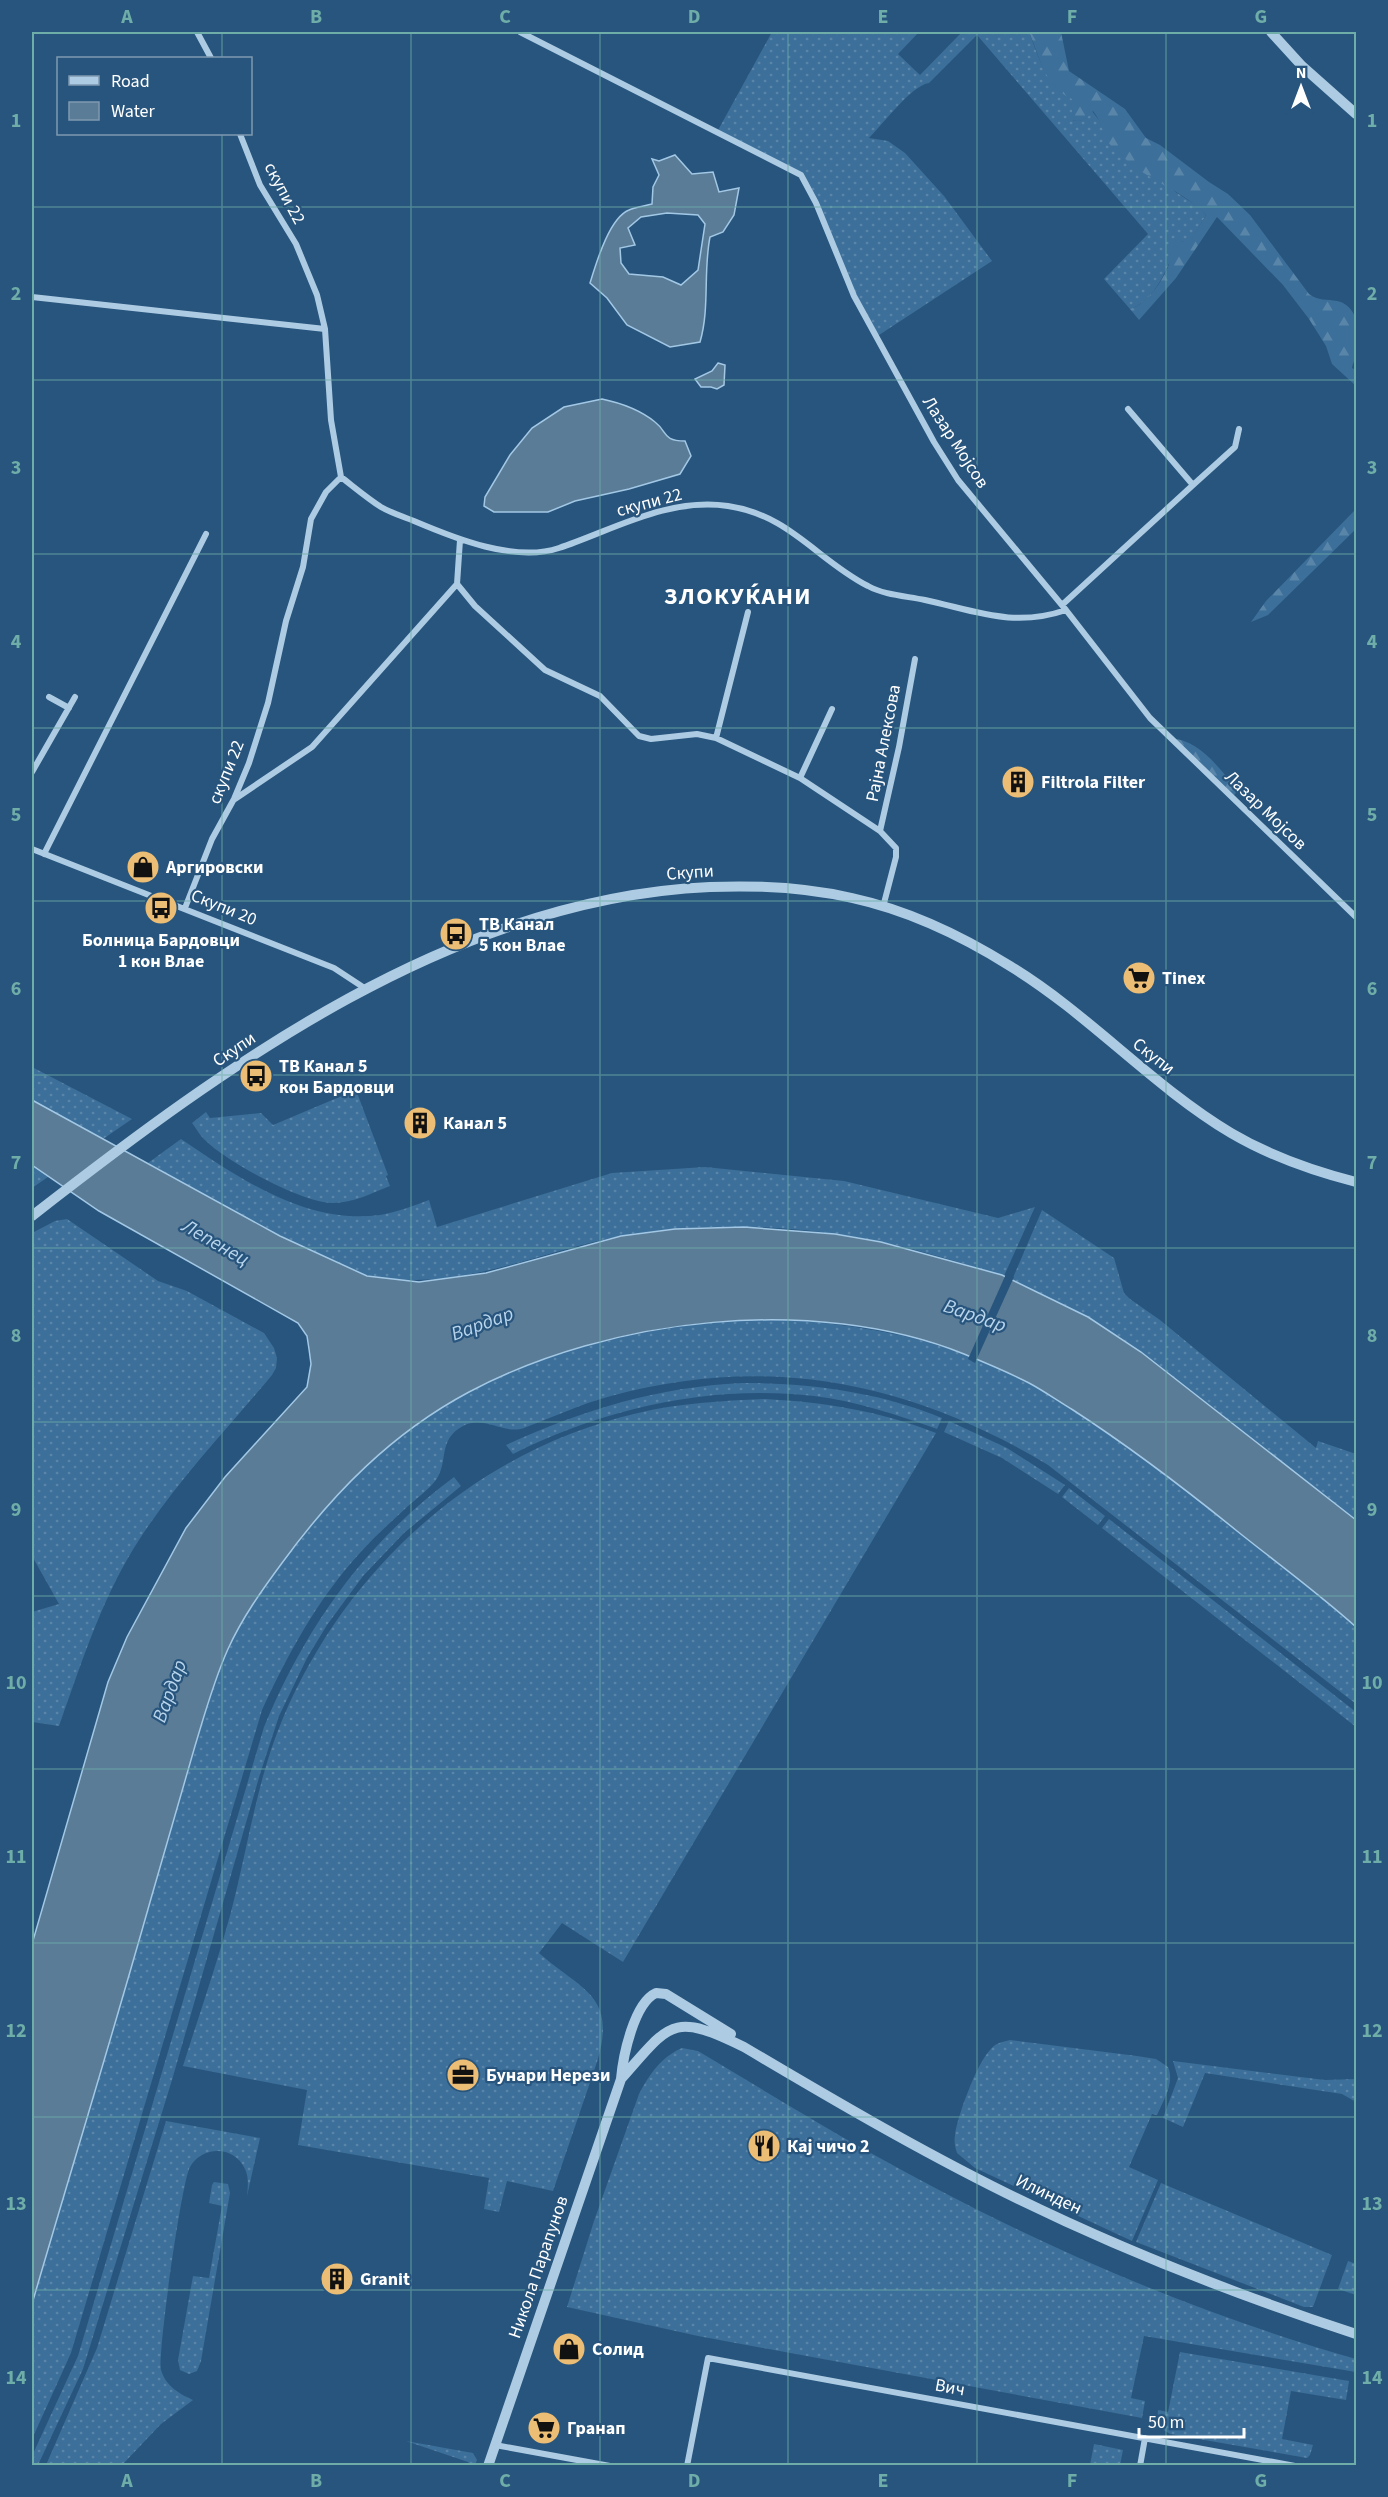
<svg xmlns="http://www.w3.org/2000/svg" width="1388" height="2497" font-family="'Source Sans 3',sans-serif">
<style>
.grass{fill:url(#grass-dots)}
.forest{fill:url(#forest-firs)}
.water{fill:#5b7c97;stroke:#a2c8e5;stroke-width:1.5;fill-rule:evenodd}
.pier{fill:#28557d}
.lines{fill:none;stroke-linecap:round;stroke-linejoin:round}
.minor{stroke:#adcce4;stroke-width:6}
.tertiary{stroke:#adcce4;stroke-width:10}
.grid{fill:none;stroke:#6fada8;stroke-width:1.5;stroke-opacity:0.55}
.labels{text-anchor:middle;stroke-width:4.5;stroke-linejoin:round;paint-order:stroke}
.street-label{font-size:18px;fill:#fff;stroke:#28557d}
.poi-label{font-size:18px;font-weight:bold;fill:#fff;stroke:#28557d;text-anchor:start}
.water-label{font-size:20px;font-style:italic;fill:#b9d5ec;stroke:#28557d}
.district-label{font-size:24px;font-weight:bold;letter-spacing:1.5px;fill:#fff;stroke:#28557d}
.neatline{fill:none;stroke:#6fada8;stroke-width:2}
.grid-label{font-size:20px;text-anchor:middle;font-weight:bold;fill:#6fada8}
</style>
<defs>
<pattern id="grass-dots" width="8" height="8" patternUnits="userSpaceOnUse" patternTransform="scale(1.5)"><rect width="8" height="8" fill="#3c6f9a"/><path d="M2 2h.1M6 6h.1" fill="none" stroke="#5985a9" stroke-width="1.8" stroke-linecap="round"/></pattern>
<pattern id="forest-firs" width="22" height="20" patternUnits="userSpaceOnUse" patternTransform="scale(1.5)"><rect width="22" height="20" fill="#3c6f9a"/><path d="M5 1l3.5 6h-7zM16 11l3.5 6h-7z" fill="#5985a9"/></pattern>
</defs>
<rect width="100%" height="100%" fill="#28557d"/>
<path class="grass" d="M 772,32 L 919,32 L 898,54 L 920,75 L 962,32 L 1029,32 C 1038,55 1047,88 1072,98 L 1072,120 C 1082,122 1087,119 1092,111 L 1105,128 L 1107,139 L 1177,193 L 1199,207 L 1206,215 L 1191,241 L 1178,242 C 1168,266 1156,301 1130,309 L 1104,279 L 1148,234 L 977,35 L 929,83 C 912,85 882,125 869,138 L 888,141 L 905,153 L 944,196 L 992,261 L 876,337 L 854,296 L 822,217 L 801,175 L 717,132 Z
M 32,1067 L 132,1119 L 32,1188 Z
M 356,1090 L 388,1175 L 386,1176 L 390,1186 C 372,1193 353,1203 333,1203 C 304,1204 227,1162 206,1141 C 200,1136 196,1128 192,1123 L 206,1112 L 210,1118 L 261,1113 L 273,1125 Z
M 181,1139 C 239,1178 306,1225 380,1215 C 397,1212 413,1206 429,1200 L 437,1227 L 612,1173 L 705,1167 L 844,1181 L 998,1218 L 1035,1207 L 1004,1276 C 964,1264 924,1251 882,1242 C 798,1225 706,1221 621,1236 C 537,1252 457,1293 369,1276 C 350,1273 329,1259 311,1251 C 256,1224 202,1193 148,1163 Z
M 1042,1210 L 1114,1258 L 1124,1293 L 1130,1299 L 1160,1320 L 1316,1448 L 1318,1441 L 1356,1454 L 1356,1520 L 1141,1352 L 1088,1317 L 1012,1280 Z
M 67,1219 L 158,1281 L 187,1291 L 264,1333 L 274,1348 L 277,1358 L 276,1368 L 272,1375 C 223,1434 167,1491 128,1558 C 98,1610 79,1670 59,1726 L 32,1722 L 32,1612 L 59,1604 L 32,1556 L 32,1233 L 55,1221 Z
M 771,1318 C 835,1323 898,1330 958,1352 C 1062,1389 1152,1462 1236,1530 C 1276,1563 1317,1593 1356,1627 L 1356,1704 L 1048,1465 C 910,1382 769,1353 611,1396 C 581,1404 553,1417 524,1428 C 503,1435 484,1415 463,1426 C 437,1440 449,1462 436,1480 C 428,1490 417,1498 407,1507 C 391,1522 374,1537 359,1554 C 317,1600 288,1654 262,1710 L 71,2353 L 32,2439 L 32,2304 L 208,1703 C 214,1684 220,1665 228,1647 C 244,1614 266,1585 287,1555 C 318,1514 351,1474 392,1442 C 498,1358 638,1324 771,1318 Z
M 742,1383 C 810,1383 879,1392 942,1418 L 937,1429 C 898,1415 856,1401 814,1396 C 712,1384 604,1408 513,1454 L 506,1445 C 582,1410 658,1387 742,1383 Z
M 765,1399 C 824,1402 880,1411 936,1433 L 623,1962 L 562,1923 L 539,1953 C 580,1990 618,1994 597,2062 L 553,2191 L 507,2181 L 499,2212 L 484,2209 L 489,2178 L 298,2145 L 307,2090 L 183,2066 C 199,2015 217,1964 231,1912 C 248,1847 257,1779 283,1718 C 347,1567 477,1450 638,1413 C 680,1403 722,1401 765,1399 Z
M 949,1421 L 1007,1448 L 1065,1485 L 1058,1494 L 1002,1458 L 944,1432 Z
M 454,1477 L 461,1486 L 404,1533 L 363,1576 L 327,1625 L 307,1658 L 279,1716 L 260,1774 L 172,2080 L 83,2369 L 38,2465 L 32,2465 L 32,2456 L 78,2356 L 264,1727 C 306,1626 365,1543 454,1477 Z
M 1069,1488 L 1105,1516 L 1098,1525 L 1062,1497 Z
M 1109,1519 L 1356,1712 L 1356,1727 L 1102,1528 Z
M 1010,2040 L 1137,2056 L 1156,2059 L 1168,2067 C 1175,2083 1163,2101 1157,2115 L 1152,2114 L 1129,2167 L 1158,2180 L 1132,2241 L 975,2168 L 957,2153 C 955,2147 954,2142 955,2135 C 957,2117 977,2063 990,2050 C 995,2043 1002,2042 1010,2040 Z
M 682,2048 L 698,2051 C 755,2085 812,2120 869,2152 C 1023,2239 1187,2311 1356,2359 L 1356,2372 L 1144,2336 L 1131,2398 L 1145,2401 L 1142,2418 L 698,2336 L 567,2307 L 594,2221 L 639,2094 C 649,2075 661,2057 682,2048 Z
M 1173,2061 L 1325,2080 L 1356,2079 L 1356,2102 L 1342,2094 L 1205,2073 L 1183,2127 L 1163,2118 L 1178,2078 Z
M 166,2121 L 260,2138 L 247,2196 C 248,2187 249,2177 245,2169 C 234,2145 202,2146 190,2167 C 182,2180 157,2356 161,2370 C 165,2385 179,2394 193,2400 L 161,2424 L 122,2465 L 46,2465 L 97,2348 Z
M 214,2182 L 228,2184 L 230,2193 L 201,2361 L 197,2371 L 189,2374 L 180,2370 L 178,2360 L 193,2276 L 209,2278 L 222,2206 L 209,2203 L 212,2185 Z
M 1161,2183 L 1332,2255 L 1313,2307 L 1304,2307 L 1136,2242 Z
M 1348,2261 L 1356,2264 L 1356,2295 L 1338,2289 Z
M 1180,2352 L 1349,2381 L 1346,2400 L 1291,2391 L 1282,2439 L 1313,2445 L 1310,2455 L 1307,2458 L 1170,2434 L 1159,2427 L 1157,2422 L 1158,2410 L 1168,2412 Z
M 406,2441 L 473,2453 L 477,2460 L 475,2465 L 470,2465 L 468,2462 Z
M 1094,2444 L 1123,2450 L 1120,2465 L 1090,2465 Z"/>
<path class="forest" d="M 1029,32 L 1061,32 L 1069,71 L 1125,109 L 1146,138 L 1160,145 L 1209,182 L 1228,194 L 1250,215 L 1309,294 C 1318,301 1327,299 1337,301 C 1360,306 1360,335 1356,354 C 1356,359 1353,362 1352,368 L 1356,370 L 1356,386 L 1332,364 L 1326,346 L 1309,319 L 1283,285 L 1217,217 L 1176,278 L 1139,320 L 1130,309 C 1147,304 1163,281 1169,264 C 1170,260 1168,254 1168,250 L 1178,242 L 1191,240 L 1206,215 C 1186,193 1153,182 1130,163 C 1122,156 1112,149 1107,140 C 1102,129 1101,121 1093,111 C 1087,119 1082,123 1072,120 L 1072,99 C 1044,86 1040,57 1029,32 Z
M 1356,509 L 1356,529 L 1268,615 L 1251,622 L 1266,601 Z
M 1170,738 C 1201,740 1219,769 1238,790 L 1232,798 Z"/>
<path class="water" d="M 675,155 L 692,174 L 713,172 L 719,192 L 739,188 L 734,215 L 723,232 L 710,237 C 703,272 710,308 700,342 L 670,347 L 627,325 L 607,298 L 590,283 C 596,264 609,218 629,210 C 636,207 645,206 652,204 L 653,187 L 659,175 L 652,159 L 659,161 ZM 667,213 L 698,215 L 705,224 L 698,270 L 681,285 L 663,277 L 629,274 L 621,263 L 620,248 L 635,245 L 628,228 L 641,217 Z
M 718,363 L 725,365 L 724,385 L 717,389 L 711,387 L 701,387 L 695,379 L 712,371 Z
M 602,399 C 621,403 639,409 655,422 C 668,432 662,441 685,441 L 691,456 L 680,474 L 629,489 L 575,501 L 548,512 L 494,512 L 484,506 L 485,497 L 510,455 L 532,428 L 564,407 Z
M 32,1100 L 280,1236 L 367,1276 L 419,1282 L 486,1273 L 621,1236 L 675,1229 L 744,1227 L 835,1234 L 881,1242 L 1002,1275 L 1088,1317 L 1141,1352 L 1356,1520 L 1356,1627 C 1318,1593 1277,1563 1237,1531 C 1184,1488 1130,1447 1073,1410 C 1058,1401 1044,1391 1029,1383 C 1008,1372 986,1363 964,1354 C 814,1294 610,1317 469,1392 C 392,1433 333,1493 282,1563 C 262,1590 242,1618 228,1649 C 214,1680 205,1713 195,1746 C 180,1798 165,1850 150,1902 C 112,2037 71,2170 32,2304 L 32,1944 L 108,1682 L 127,1637 L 186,1528 L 225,1477 L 307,1387 L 311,1364 L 309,1349 L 307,1336 L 298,1323 L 99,1211 L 32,1165 Z"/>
<path class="pier" d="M 1006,1274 L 1014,1277 L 975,1363 L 968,1359 Z"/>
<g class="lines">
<path class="minor" d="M 197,32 L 211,58
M 520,32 L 801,175 L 816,203 L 854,296 L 934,442 L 958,480 L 1066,610 L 1150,718 L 1356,917
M 240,134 L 260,185 L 296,244 L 317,295 L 325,329 L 331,420 L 341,477 C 354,487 367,498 381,507 C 391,513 404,517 414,521 C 454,538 515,563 559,548 C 613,530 668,497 728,506 C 790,515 817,560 868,586 C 884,595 906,596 925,600 C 976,611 1014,628 1066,610
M 32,297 L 325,329
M 1193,485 L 1235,447 L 1239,429
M 457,584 L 475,606 L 545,670 L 600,696 L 639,736 L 651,739 L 697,734 L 716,738 L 800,778 L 880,831 L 896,848 L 896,857 L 883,907
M 1062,605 L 1193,485 L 1128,409
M 49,697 L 69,708
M 716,738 L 748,612
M 32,772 L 75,697
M 800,778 L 832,709
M 235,799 L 312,747 L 457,584 L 460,540
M 880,831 L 899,747 L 915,659
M 32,849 L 334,968 L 366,989
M 44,854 L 206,534
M 185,908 L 212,839 L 234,799 L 249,763 L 268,703 L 286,621 L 303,567 L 311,519 L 326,492 L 341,477
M 495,2445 L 610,2466
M 687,2466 L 708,2358 L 1295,2466
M 1140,2466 L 1145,2438"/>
<path class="tertiary" d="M 1271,32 L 1302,66 L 1356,114
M 32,1216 C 227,1064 454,898 710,887 C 758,885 804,887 852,898 C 907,910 962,936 1010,966 C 1089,1014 1151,1085 1231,1133 C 1270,1156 1313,1171 1356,1182
M 621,2079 C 670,2024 671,2011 744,2047 C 830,2098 917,2149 1006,2193 C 1119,2249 1237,2295 1356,2334
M 488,2466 L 621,2079 C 623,2056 634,2003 656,1993 L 666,1994 L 731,2034"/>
</g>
<path class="grid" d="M 222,32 L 222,58M 411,32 L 411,2466M 600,32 L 600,2466M 788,32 L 788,2466M 977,32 L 977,2466M 1166,32 L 1166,2466M 222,134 L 222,2466M 32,207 L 1356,207M 32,380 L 1356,380M 32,554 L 1356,554M 32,728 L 1356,728M 32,901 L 1356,901M 32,1075 L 1356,1075M 32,1248 L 1356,1248M 32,1422 L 1356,1422M 32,1596 L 1356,1596M 32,1769 L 1356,1769M 32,1943 L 1356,1943M 32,2117 L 1356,2117M 32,2290 L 1356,2290"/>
<defs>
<g id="building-disc" transform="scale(1.725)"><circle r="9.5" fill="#ecbd74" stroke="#28557d"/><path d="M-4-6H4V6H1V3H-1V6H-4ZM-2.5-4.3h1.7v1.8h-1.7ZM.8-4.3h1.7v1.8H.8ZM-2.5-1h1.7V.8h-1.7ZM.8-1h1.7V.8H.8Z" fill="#111"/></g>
<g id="shop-disc" transform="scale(1.725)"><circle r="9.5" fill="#ecbd74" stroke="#28557d"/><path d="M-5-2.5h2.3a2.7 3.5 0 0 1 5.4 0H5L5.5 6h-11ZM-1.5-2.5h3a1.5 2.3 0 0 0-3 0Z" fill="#111"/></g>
<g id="bus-disc" transform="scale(1.725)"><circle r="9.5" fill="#ecbd74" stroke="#28557d"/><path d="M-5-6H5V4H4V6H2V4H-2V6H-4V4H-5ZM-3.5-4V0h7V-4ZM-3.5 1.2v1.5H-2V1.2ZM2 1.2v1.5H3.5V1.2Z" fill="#111"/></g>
<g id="supermarket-disc" transform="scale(1.725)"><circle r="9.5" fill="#ecbd74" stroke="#28557d"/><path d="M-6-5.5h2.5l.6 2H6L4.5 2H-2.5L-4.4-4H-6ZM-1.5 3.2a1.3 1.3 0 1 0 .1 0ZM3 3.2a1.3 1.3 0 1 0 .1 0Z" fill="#111"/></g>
<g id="office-disc" transform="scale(1.725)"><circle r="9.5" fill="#ecbd74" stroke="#28557d"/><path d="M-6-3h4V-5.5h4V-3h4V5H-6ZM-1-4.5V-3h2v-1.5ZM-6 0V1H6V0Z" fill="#111"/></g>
<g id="restaurant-disc" transform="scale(1.725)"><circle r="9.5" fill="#ecbd74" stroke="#28557d"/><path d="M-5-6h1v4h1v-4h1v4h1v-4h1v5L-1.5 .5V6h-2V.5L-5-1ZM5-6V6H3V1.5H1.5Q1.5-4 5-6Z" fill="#111"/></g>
</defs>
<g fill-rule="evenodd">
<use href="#building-disc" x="1018" y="782"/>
<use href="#shop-disc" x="143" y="867"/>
<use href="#bus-disc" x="161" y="908"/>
<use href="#bus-disc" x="456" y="934"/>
<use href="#supermarket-disc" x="1139" y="978"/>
<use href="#bus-disc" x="256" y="1076"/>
<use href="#building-disc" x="420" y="1123"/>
<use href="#office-disc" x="463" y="2075"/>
<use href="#restaurant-disc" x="764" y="2146"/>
<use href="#building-disc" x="337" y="2279"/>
<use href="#shop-disc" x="569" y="2349"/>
<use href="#supermarket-disc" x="544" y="2428"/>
</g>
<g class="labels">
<g class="street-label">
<text transform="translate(285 193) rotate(62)" y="6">скупи 22</text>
<text transform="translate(956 442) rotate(57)" y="6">Лазар Мојсов</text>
<text transform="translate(649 502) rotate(-15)" y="6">скупи 22</text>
<text transform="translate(883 743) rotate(-79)" y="6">Рајна Алексова</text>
<text transform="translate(226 772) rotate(-68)" y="6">скупи 22</text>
<text transform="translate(1266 810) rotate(44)" y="6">Лазар Мојсов</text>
<text transform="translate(690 872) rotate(-4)" y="6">Скупи</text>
<text transform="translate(224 907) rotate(22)" y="6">Скупи 20</text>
<text transform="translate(234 1049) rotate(-34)" y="6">Скупи</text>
<text transform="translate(1154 1056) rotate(38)" y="6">Скупи</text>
<text transform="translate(1049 2194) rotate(25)" y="6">Илинден</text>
<text transform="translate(538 2267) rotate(-71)" y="6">Никола Парапунов</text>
<text transform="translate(950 2387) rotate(10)" y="6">Вич</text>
</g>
<g class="poi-label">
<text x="1041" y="788">Filtrola Filter</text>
<text x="166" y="873">Аргировски</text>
<text x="479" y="930">ТВ Канал<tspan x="479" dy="21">5 кон Влае</tspan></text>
<text x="161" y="946" text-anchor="middle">Болница Бардовци<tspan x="161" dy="21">1 кон Влае</tspan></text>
<text x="1162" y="984">Tinex</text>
<text x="279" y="1072">ТВ Канал 5<tspan x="279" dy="21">кон Бардовци</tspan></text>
<text x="443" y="1129">Канал 5</text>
<text x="486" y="2081">Бунари Нерези</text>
<text x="787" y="2152">Кај чичо 2</text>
<text x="360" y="2285">Granit</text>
<text x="592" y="2355">Солид</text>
<text x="567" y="2434">Гранап</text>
</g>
<g class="water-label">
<text transform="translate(216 1242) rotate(30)" y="7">Лепенец</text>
<text transform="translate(975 1315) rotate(19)" y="7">Вардар</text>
<text transform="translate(482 1323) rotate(-20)" y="7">Вардар</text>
<text transform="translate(169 1691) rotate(-70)" y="7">Вардар</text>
</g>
<g class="district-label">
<text x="738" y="604">ЗЛОКУЌАНИ</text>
</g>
</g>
<rect width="1388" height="2497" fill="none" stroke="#28557d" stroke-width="66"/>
<rect x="57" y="57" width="195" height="78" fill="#28557d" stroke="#7e99b1" stroke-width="1.5"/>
<rect x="69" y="76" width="30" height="9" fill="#adcce4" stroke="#7e99b1" stroke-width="1.5"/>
<text x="111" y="87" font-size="18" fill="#ffffff">Road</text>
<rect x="69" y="102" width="30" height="18" fill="#5b7c97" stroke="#7e99b1" stroke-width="1.5"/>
<text x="111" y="117" font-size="18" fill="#ffffff">Water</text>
<g transform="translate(1301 87)" stroke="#28557d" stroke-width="4.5" paint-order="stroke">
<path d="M0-4.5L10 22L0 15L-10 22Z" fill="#ffffff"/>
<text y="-9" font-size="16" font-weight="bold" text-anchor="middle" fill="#ffffff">N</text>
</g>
<path d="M1139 2428v9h105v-9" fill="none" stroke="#ffffff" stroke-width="3"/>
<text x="1148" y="2428" font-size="18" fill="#ffffff" stroke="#28557d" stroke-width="4.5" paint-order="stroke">50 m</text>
<rect x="33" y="33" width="1322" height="2431" class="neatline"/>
<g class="grid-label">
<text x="127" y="23">A</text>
<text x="316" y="23">B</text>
<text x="505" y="23">C</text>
<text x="694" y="23">D</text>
<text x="883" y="23">E</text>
<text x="1072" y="23">F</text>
<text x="1261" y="23">G</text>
<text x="16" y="127">1</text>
<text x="1372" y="127">1</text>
<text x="16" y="300">2</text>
<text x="1372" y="300">2</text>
<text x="16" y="474">3</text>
<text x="1372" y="474">3</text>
<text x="16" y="648">4</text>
<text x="1372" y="648">4</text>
<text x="16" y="821">5</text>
<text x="1372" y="821">5</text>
<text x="16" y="995">6</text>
<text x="1372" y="995">6</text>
<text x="16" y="1169">7</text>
<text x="1372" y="1169">7</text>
<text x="16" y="1342">8</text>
<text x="1372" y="1342">8</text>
<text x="16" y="1516">9</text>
<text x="1372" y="1516">9</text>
<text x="16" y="1689">10</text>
<text x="1372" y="1689">10</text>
<text x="16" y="1863">11</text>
<text x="1372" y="1863">11</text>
<text x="16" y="2037">12</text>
<text x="1372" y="2037">12</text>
<text x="16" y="2210">13</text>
<text x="1372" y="2210">13</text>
<text x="16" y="2384">14</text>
<text x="1372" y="2384">14</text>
<text x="127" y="2487">A</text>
<text x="316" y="2487">B</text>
<text x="505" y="2487">C</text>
<text x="694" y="2487">D</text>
<text x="883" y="2487">E</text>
<text x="1072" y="2487">F</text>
<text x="1261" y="2487">G</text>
</g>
</svg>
